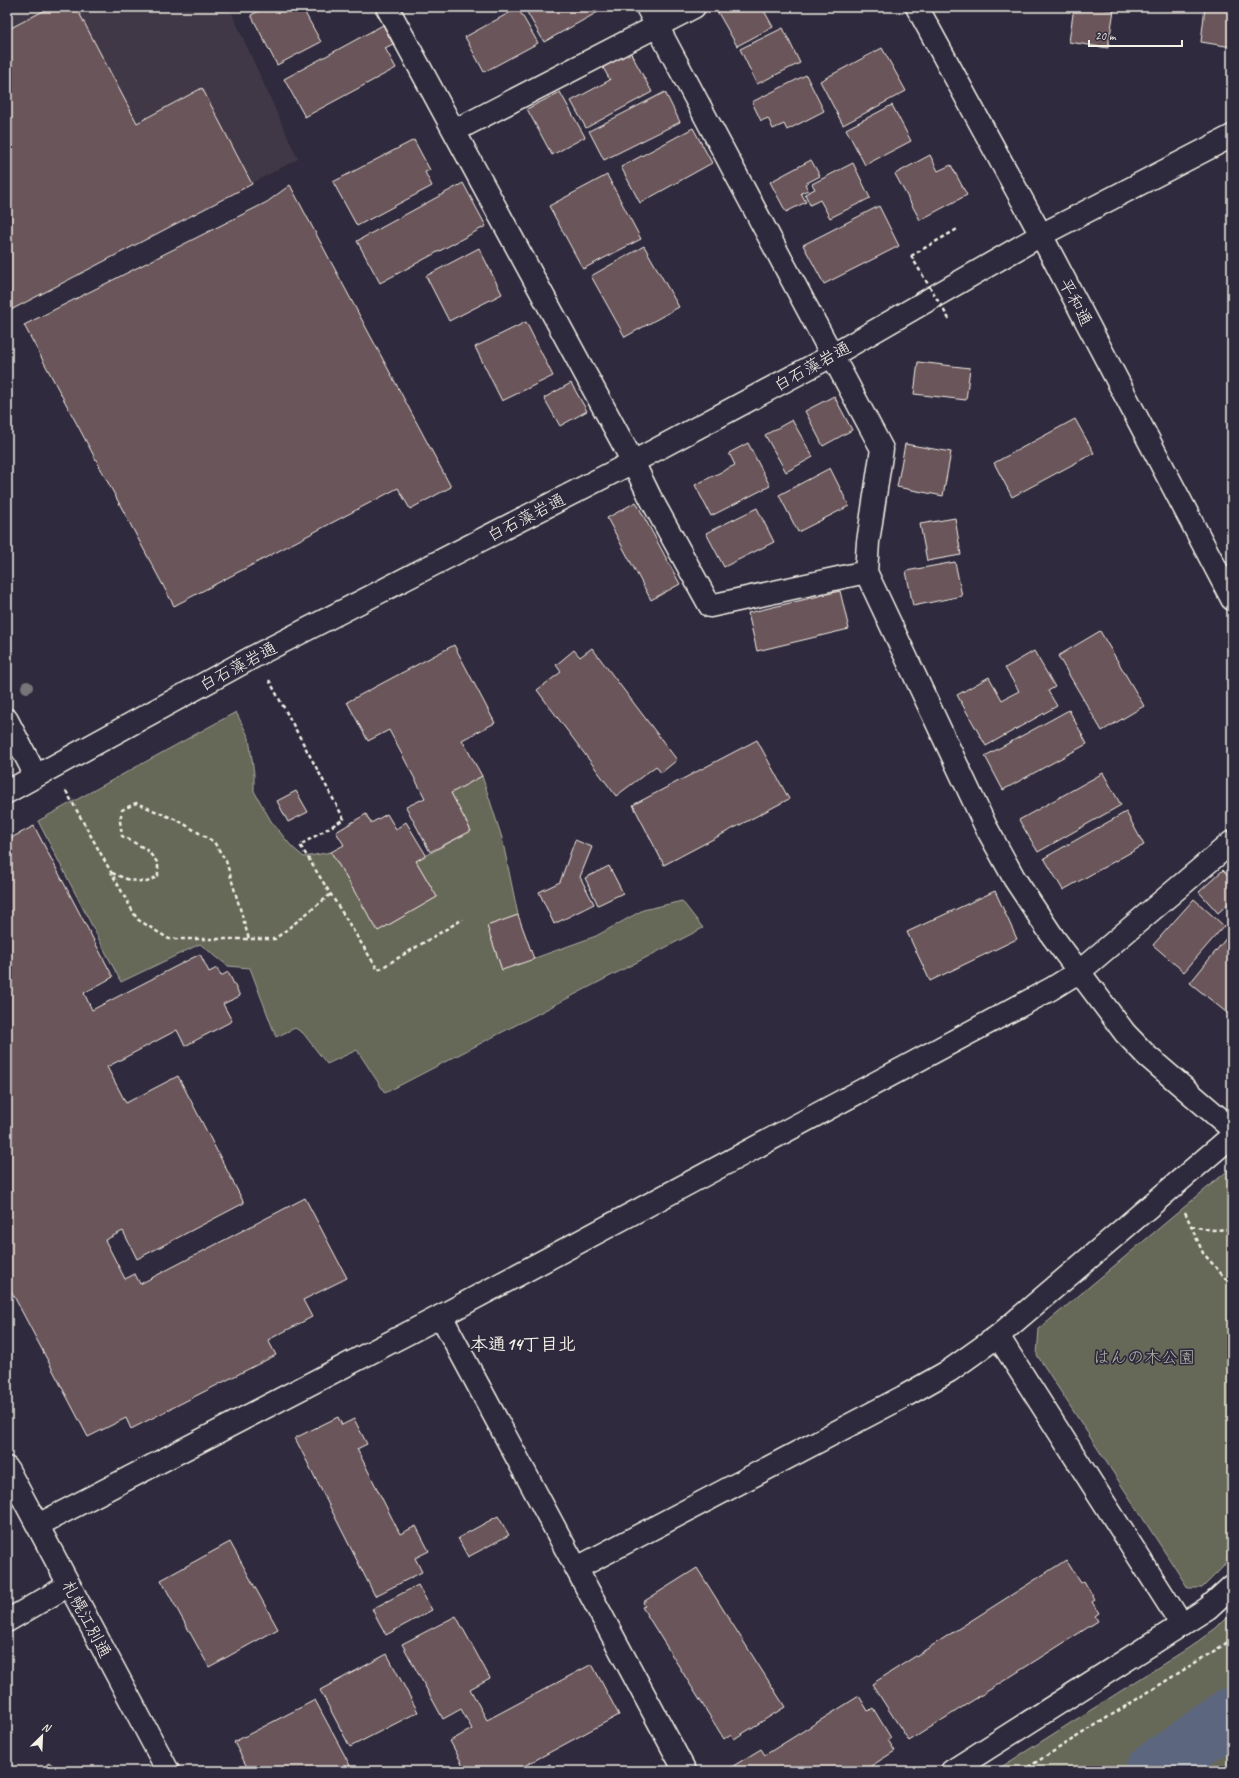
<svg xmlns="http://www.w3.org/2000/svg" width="1239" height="1778" font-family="Caveat,'Klee One',sans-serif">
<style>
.built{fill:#413746}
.green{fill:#666759;stroke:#adaca0}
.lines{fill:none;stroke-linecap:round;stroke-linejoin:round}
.river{stroke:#5c667f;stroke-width:56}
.building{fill:#6b545a;stroke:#f4f1e8}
.street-casing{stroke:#f4f1e8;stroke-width:25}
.secondary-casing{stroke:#f4f1e8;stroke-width:25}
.highway-casing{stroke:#f4f1e8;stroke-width:25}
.path{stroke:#f4f1e8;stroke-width:2.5;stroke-dasharray:4 3;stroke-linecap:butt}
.street{stroke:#2f2a3d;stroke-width:22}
.secondary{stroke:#2f2a3d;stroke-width:22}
.highway{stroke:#2f2a3d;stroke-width:22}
.path-bridge{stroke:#f4f1e8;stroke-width:2.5;stroke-dasharray:4 3;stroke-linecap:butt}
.tree{fill:#787578}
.labels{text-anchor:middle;stroke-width:3.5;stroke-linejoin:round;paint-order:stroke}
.street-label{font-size:17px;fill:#f4f1e8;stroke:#2f2a3d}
.park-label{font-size:17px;fill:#b4b3a8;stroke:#2f2a3d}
.neighbourhood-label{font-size:18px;font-weight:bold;fill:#f4f1e8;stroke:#2f2a3d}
</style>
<rect width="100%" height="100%" fill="#2f2a3d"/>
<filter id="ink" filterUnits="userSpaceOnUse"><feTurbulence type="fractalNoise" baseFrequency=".025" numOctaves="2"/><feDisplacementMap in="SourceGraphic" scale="8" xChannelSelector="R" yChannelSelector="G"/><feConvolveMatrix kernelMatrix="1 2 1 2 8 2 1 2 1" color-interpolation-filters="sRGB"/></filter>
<g filter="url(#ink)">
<path class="built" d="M 7,7 L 229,7 L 298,159 L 7,312 Z"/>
<path class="green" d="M 236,712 L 249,738 L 254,774 L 254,791 L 271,821 L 292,847 L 304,857 L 331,852 L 378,931 L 437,897 L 416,861 L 471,831 L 451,793 L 482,776 L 502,838 L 518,915 L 487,926 L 502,970 L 596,936 L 643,910 L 682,901 L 703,928 L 385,1093 L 357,1050 L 327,1064 L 303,1033 L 295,1028 L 276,1037 L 250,968 L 228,966 L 200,944 L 121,982 L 38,821 Z
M 1232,1167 L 1232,1551 L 1223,1567 L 1202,1588 L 1188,1588 L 1037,1355 L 1039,1329 Z
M 1232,1612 L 1232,1771 L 995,1771 L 1190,1647 L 1216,1628 Z"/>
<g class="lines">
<path class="river" d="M 1153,1771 L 1232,1715"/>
</g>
<path class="building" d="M 51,7 L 76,7 L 137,123 L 202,88 L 252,184 L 7,312 L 7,30 Z
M 267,7 L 311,7 L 304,11 L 321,42 L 277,65 L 251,15 Z
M 524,7 L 607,7 L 544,42 Z
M 720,7 L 762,7 L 773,27 L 737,46 L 716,9 Z
M 1074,7 L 1090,7 L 1114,10 L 1108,48 L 1069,42 Z
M 1205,7 L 1232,7 L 1232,47 L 1201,42 Z
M 518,8 L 538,43 L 484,72 L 465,37 Z
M 383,25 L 393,44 L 385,48 L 396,68 L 305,117 L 284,79 Z
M 783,28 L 800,63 L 757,84 L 740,49 Z
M 882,48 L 906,91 L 843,125 L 820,81 Z
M 629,50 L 652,92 L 586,128 L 571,101 L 610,80 L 601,64 Z
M 806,75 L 824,111 L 787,130 L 784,124 L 773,129 L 768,118 L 761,121 L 752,102 Z
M 560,92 L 585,137 L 552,155 L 527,109 Z
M 665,92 L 680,122 L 604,160 L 589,131 Z
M 892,105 L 911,141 L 865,165 L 846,129 Z
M 693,128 L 712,163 L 640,203 L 621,167 Z
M 414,140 L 430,170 L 425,172 L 432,186 L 357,226 L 333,182 Z
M 930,155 L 938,171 L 951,165 L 967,195 L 920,220 L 895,174 Z
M 811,160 L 820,176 L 805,184 L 808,190 L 801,193 L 806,202 L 786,212 L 770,182 Z
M 853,163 L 870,198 L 830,218 L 820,200 L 810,205 L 805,194 L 815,189 L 812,184 Z
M 607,175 L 641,239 L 583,269 L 549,206 Z
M 463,183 L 486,226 L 380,283 L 357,241 Z
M 290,185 L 451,487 L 410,509 L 398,488 L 174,606 L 24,325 L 267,202 Z
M 879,206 L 899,246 L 824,284 L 803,245 Z
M 644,246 L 679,307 L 625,337 L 591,276 Z
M 479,248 L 502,294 L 449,321 L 426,276 Z
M 526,322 L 553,376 L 502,401 L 475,347 Z
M 918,362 L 970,368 L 966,400 L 914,394 Z
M 571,383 L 587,411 L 560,426 L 544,398 Z
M 834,396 L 852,430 L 823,446 L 805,411 Z
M 1075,419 L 1094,453 L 1012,497 L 994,463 Z
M 792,420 L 813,457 L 786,472 L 765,435 Z
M 748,443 L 770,486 L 711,516 L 695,485 L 735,465 L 729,453 Z
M 905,444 L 951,452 L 943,496 L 897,487 Z
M 830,468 L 849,506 L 798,532 L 779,495 Z
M 636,502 L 680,584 L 651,600 L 607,518 Z
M 757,508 L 774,542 L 724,567 L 706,533 Z
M 955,518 L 961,555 L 927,561 L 920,524 Z
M 955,562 L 962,596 L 913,606 L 906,571 Z
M 840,591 L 849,629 L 757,651 L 748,613 Z
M 1100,631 L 1144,706 L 1102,731 L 1058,656 Z
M 454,645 L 495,723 L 462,740 L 482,776 L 451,793 L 471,831 L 430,852 L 406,807 L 425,798 L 389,730 L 368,741 L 347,702 Z
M 592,648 L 677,760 L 661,773 L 656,766 L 616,796 L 537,690 L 561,672 L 556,665 L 574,650 L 580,657 Z
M 1034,651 L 1055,687 L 1048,691 L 1057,706 L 986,746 L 957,695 L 989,677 L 1002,700 L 1019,691 L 1005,668 Z
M 1069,710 L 1087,744 L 1003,790 L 985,756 Z
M 757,740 L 789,799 L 664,865 L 633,805 Z
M 1103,773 L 1121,805 L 1038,852 L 1019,820 Z
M 296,791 L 308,812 L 288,822 L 277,801 Z
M 1126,812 L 1144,845 L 1063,890 L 1044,858 Z
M 366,814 L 371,823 L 387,814 L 396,829 L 406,822 L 426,855 L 416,861 L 437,897 L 378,931 L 331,852 L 344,845 L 336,832 Z
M 34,826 L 113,977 L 84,993 L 92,1010 L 200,954 L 209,972 L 217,968 L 221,976 L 228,972 L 240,996 L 223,1004 L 232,1021 L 185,1046 L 177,1030 L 107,1067 L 126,1103 L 178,1076 L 244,1203 L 137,1259 L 123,1231 L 105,1240 L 125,1279 L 135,1274 L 140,1284 L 305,1198 L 347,1278 L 303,1300 L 312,1317 L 268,1340 L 276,1355 L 131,1429 L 126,1418 L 88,1437 L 7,1283 L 7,840 Z
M 575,840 L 592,847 L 580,877 L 594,904 L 554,924 L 539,892 L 560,882 Z
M 609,866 L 623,893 L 598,905 L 585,878 Z
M 1223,870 L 1232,880 L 1232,900 L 1218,913 L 1199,892 Z
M 995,891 L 1017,939 L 930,981 L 907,932 Z
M 1194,899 L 1224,926 L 1184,972 L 1153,945 Z
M 518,915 L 534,959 L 502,970 L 487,926 Z
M 1232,931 L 1232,1017 L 1190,983 Z
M 338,1417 L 342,1425 L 354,1419 L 367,1444 L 357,1449 L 400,1534 L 416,1526 L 429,1551 L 415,1558 L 422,1572 L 375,1596 L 295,1438 Z
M 498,1516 L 509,1535 L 468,1557 L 458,1538 Z
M 230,1542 L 278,1629 L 209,1667 L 161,1580 Z
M 1066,1560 L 1081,1583 L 1084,1581 L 1095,1600 L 1092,1602 L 1099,1613 L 1095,1616 L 1098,1621 L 909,1741 L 872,1684 Z
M 697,1568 L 785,1707 L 734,1739 L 731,1734 L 724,1739 L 642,1607 L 645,1606 L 643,1602 Z
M 418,1585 L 432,1610 L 386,1635 L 372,1609 Z
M 456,1616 L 490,1678 L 470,1689 L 487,1720 L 592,1664 L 619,1715 L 515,1771 L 466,1771 L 450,1741 L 472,1729 L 461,1709 L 443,1719 L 402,1644 Z
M 387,1654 L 418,1712 L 350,1747 L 320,1690 Z
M 859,1696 L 868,1711 L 873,1708 L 891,1738 L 888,1740 L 895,1751 L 863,1771 L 725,1771 L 761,1749 L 765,1755 Z
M 315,1700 L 353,1771 L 249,1771 L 234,1742 Z
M 49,1762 L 59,1771 L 42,1771 Z
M 550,1764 L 554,1771 L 536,1771 Z"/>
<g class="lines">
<g class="street-casing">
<path id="street" d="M 387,7 L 633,462 L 650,497 L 710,606 L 866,572
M 647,7 L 882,449 L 868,542 L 866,572 L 986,827 L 1014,878 L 1053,937 L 1125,1033 L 1147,1056 L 1232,1129
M 454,131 L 694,7
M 7,720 L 36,776
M 441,1316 L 685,1771
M 998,1336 L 1182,1625
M 577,1568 L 903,1397 L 949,1371 L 998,1336 L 1232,1136
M 7,1621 L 69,1585
M 952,1771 L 1208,1608 L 1232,1586"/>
</g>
<g class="secondary-casing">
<path id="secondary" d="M 917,7 L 1041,235 L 1232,599
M 7,792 L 255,656 L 633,462 L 833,355 L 1041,235 L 1232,136
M 38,1525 L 441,1316 L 1051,989 L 1080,971 L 1232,842"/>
</g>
<g class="highway-casing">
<path id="highway" d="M 7,1468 L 168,1771"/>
</g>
<path class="path" d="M 911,256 L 959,228
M 269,680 L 344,819 L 300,845 L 378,970 L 463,919
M 66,791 L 137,919 L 169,939 L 275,939 L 331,894
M 112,873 L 129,880 L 147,882 L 158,876 L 158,863 L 146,849 L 122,836 L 120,821 L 122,810 L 136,803 L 179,821 L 214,842 L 226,861 L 249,939
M 1185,1212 L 1203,1253 L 1232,1286
M 1191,1226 L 1213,1230 L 1232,1229
M 1022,1771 L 1225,1644 L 1232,1638"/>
<use href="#street" class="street"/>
<use href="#secondary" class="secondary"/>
<use href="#highway" class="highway"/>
<path class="path-bridge" d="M 911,256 L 949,319"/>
</g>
<circle class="tree" cx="27" cy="687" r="6"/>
</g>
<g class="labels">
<g class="street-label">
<text transform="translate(1076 302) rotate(62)" y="6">平和通</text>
<text transform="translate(812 366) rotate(-29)" y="6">白石藻岩通</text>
<text transform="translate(526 517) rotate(-27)" y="6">白石藻岩通</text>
<text transform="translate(238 666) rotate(-28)" y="6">白石藻岩通</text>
<text transform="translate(87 1619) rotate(62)" y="6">札幌江別通</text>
</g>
<g class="park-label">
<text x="1144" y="1363">はんの木公園</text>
</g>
<g class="neighbourhood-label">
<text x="523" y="1350">本通14丁目北</text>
</g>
</g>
<rect width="1239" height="1778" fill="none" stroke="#2f2a3d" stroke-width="24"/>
<rect x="12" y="12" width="1215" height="1754" fill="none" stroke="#f4f1e8" stroke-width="1.5" filter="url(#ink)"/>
<g transform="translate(42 1736) rotate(24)" stroke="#2f2a3d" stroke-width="3" paint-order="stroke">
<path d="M0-3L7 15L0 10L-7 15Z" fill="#f4f1e8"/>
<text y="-6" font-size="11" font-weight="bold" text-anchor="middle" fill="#f4f1e8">N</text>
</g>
<path d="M1089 40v6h93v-6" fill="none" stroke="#f4f1e8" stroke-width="2"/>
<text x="1095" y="40" font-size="12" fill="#f4f1e8" stroke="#2f2a3d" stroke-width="3" paint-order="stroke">20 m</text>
</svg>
